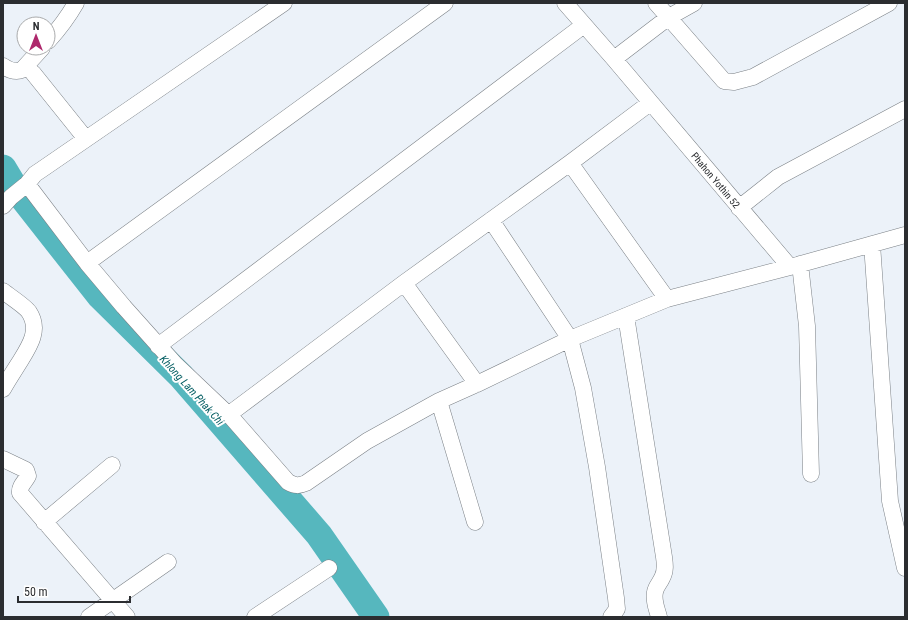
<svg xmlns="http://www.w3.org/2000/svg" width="908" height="620" font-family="'Roboto Condensed',sans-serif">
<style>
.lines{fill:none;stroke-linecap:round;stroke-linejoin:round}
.river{stroke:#56b7be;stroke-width:27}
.minor-casing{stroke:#7b8086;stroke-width:17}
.minor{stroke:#fff;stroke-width:16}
.labels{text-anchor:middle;stroke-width:4;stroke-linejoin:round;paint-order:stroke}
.street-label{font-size:10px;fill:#2b2d30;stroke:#fff}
.water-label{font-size:11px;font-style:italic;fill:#035d62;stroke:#fff}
</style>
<rect width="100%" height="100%" fill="#ecf2f9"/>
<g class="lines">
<path class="river" d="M 3,168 L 15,188 L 100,296 L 181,376 L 319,535 L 376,617"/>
<g class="minor-casing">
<path id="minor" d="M 565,3 L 614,59 L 790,267
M 656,3 L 724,81 L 734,82 L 753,77 L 889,3
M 48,41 C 59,29 68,17 76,3
M 614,59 L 669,17 L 694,3
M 3,66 C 9,70 15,73 22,70 L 42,48
M 33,73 L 86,139
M 570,163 L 667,299
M 27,184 L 87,263 L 124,307 L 175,364 L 232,418 L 288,482 C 295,486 299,486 306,483 L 367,441 L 439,401 L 477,384 L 570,339 L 667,299 L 790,267 L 905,235
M 3,206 L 11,197 L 27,184 L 35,174 L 41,170 L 284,3
M 739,208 L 778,177 L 905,109
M 491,220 L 570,339 L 583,388 L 597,467 L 616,598 L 617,609 L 611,617
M 872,244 L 890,501 L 905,568
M 87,263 L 445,3
M 800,264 L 807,326 L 811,474
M 404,283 L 477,384
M 3,291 C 9,296 25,306 29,312 C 41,330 29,347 19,363 C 14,371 8,380 3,389
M 626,316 L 664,557 C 665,564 666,571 662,578 C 660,583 656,586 655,592 C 653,601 657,609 659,617
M 158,346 L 584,25
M 439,401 L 475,522
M 228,415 L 404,283 L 570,163 L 650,103
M 3,459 L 26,470 L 28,476 C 25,482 19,486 20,493 L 127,617
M 44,522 L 112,465
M 89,617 L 168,562
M 255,617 L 329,568"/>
</g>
<use href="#minor" class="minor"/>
</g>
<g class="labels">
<g class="street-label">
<text transform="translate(716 180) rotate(50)" y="4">Phahon Yothin 52</text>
</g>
<g class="water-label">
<text transform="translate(192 390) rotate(48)" y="4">Khlong Lam Phak Chi</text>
</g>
</g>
<rect width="908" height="620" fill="none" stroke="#2b2d30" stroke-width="8"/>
<g transform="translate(36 36)"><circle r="19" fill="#ffffff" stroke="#aaabac"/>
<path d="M0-3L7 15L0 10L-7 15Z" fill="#ae286c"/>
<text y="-6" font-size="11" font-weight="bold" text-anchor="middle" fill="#2b2d30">N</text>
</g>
<path d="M18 596v6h112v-6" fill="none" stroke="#2b2d30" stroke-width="2"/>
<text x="24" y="596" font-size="12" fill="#2b2d30" stroke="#ffffff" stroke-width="3" paint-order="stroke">50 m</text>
</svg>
